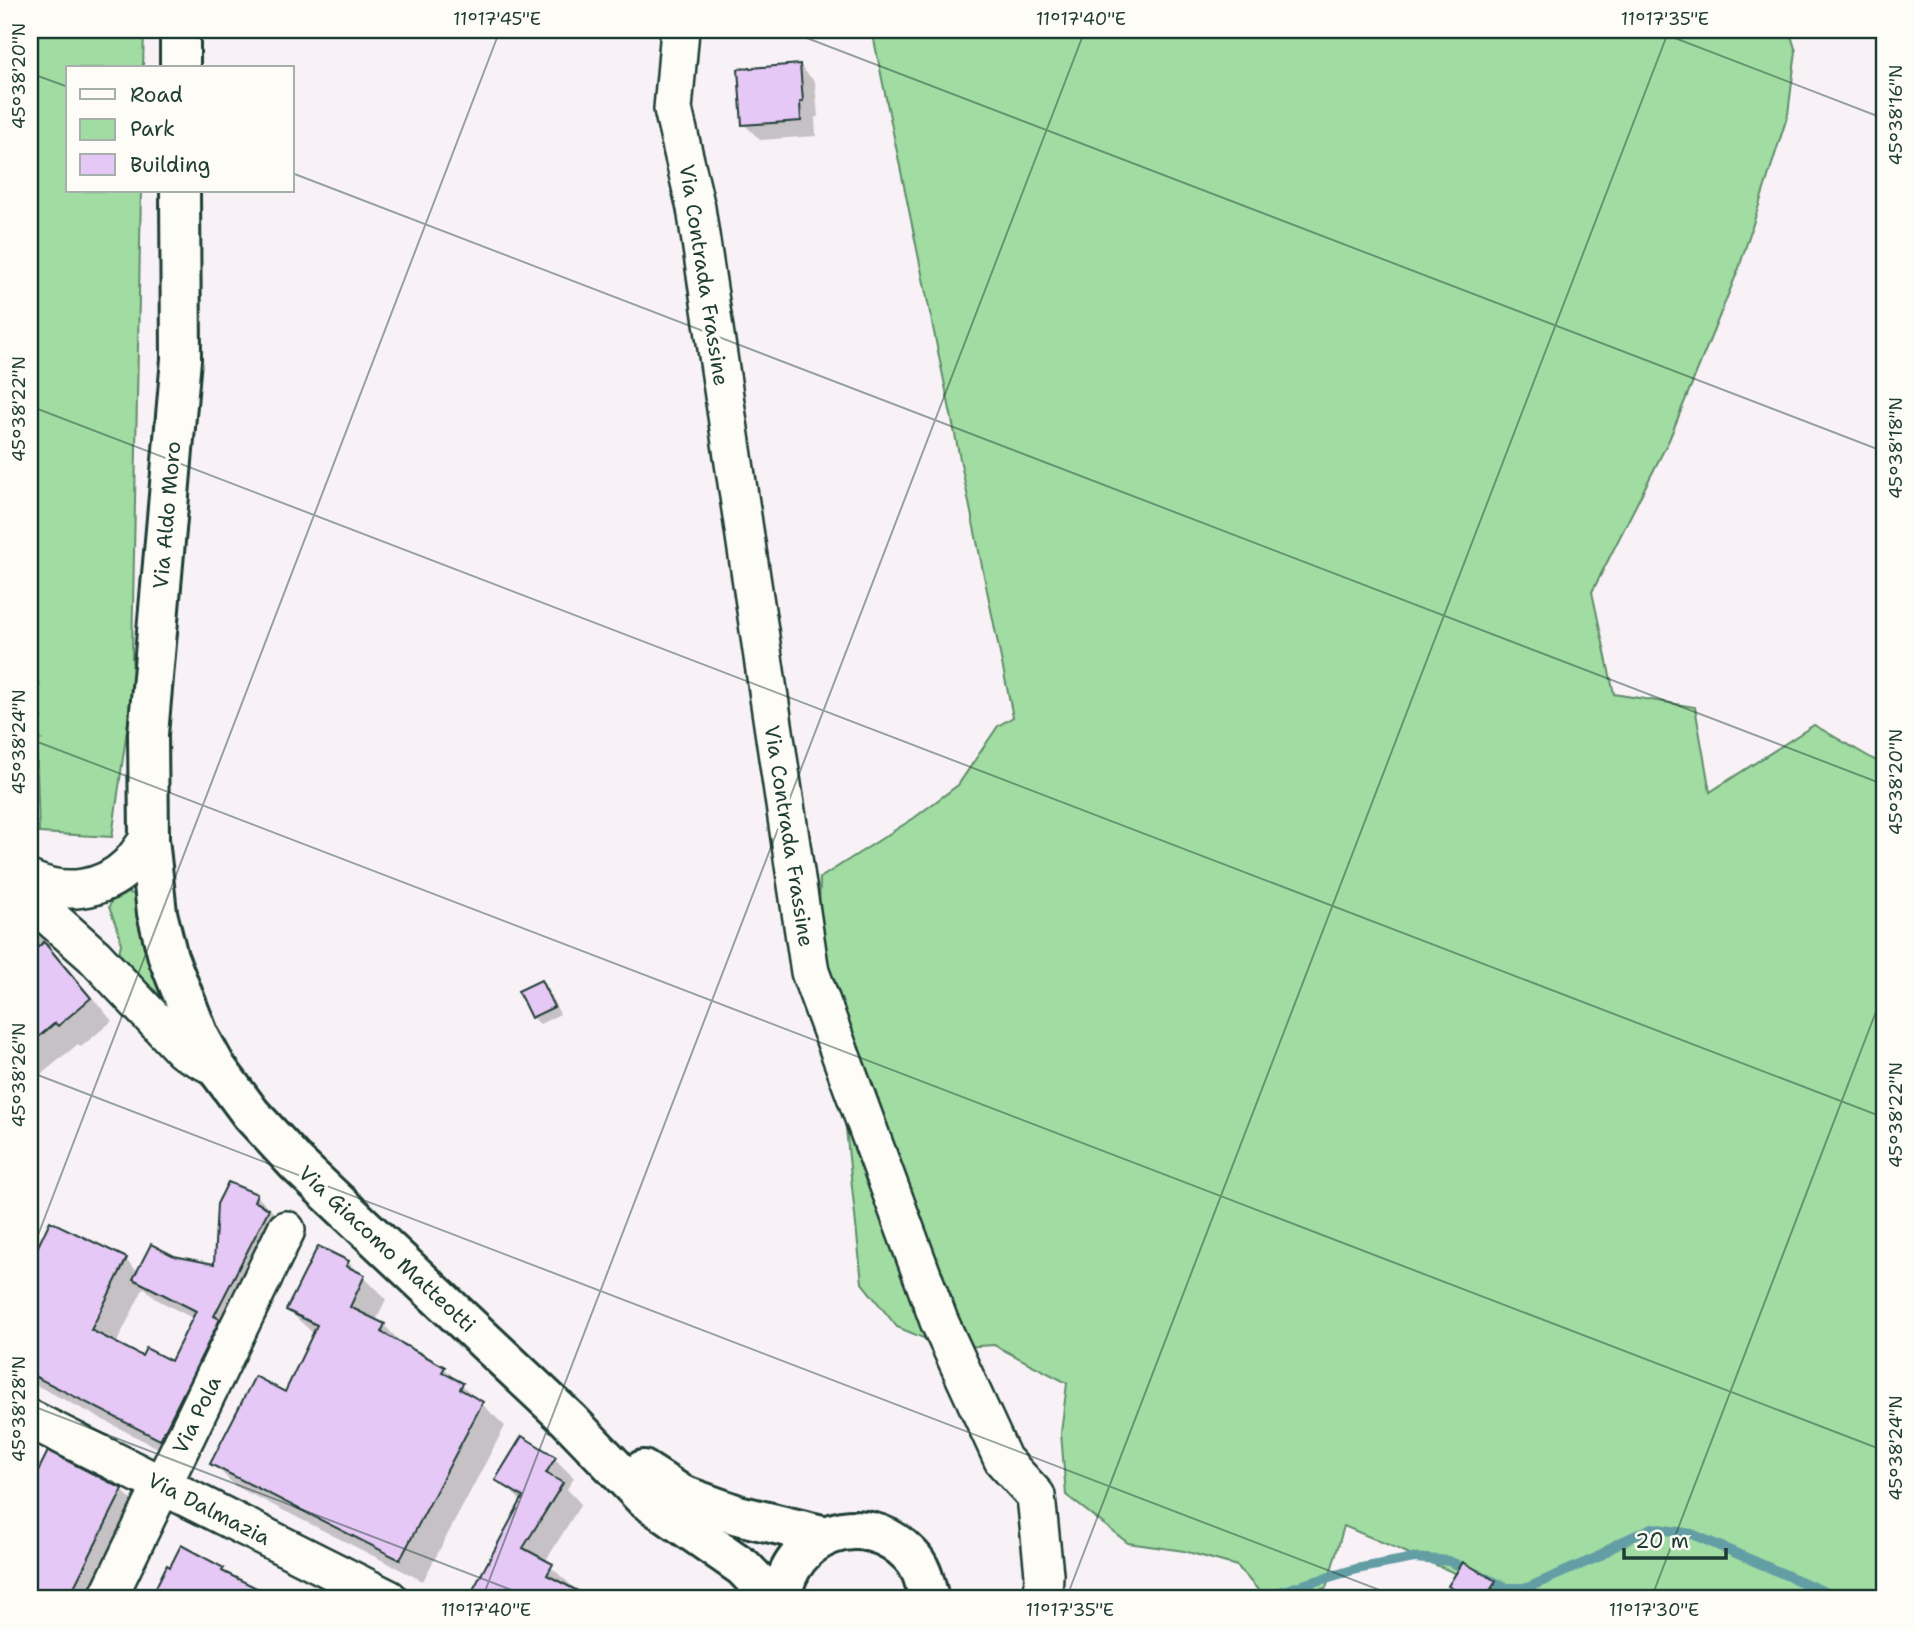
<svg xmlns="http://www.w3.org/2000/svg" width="1915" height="1629" font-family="'Shantell Sans',sans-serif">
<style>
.green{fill:#a1dca2;stroke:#608c6b;stroke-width:2}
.shadow{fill:#0003;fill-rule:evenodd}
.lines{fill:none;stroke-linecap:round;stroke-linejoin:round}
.stream{stroke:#639ea5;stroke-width:10}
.building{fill:#e6c8f6;stroke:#1f3d34;stroke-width:2}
.minor-casing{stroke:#1f3d34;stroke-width:42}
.tertiary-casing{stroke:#1f3d34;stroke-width:44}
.minor{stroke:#fdfcf7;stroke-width:37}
.tertiary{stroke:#fdfcf7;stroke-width:38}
.ticks{fill:none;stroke:#1f3d34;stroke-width:2;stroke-opacity:0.45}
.labels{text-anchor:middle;stroke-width:7;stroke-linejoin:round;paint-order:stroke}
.street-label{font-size:21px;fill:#1f3d34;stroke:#fdfcf7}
.neatline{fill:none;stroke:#1f3d34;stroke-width:2.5}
.ticks-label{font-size:18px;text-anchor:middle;fill:#1f3d34}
</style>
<rect width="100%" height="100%" fill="#f8f2f7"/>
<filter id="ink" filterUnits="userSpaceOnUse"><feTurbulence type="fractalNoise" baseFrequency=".0143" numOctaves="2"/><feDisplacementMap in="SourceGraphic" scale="14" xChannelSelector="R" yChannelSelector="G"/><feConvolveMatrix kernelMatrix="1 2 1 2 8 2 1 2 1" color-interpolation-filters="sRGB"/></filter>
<g filter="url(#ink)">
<path class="green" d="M 30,30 L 144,30 L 143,68 L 68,68 L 68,191 L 141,191 L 132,657 L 134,679 L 112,837 L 39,833 L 30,543 Z
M 872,30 L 1789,30 L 1796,51 L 1788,114 L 1739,268 L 1669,440 L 1592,592 L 1614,694 L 1695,707 L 1710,792 L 1814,725 L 1885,766 L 1885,1599 L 1516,1599 L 1344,1526 L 1326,1588 L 1276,1599 L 1266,1599 L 1237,1566 L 1184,1551 L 1128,1543 L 1066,1495 L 1061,1433 L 1067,1383 L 994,1345 L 947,1348 L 897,1327 L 862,1283 L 845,1119 L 818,950 L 820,878 L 914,818 L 958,785 L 998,726 L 1013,717 Z
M 129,892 L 134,895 C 141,935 151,972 167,1010 L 118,957 L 121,944 L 120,936 L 109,907 L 111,902 Z"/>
<path class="shadow" d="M 800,66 L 815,82 L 818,117 L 815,117 L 816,136 L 760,140 L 744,124 Z
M 30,571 L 35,577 L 30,582 Z
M 30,668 L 42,685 L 30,694 Z
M 30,697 L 44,718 L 33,725 L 43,740 L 30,748 Z
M 30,751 L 38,763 L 30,768 Z
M 30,923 L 112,1021 L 81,1047 L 78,1044 L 44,1072 L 30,1088 Z
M 541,982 L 548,990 L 560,1014 L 540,1024 L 532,1017 Z
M 256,1195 L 277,1216 L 181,1460 L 30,1382 L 30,1267 L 51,1223 L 126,1260 L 138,1272 L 174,1257 L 216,1266 ZM 144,1287 L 156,1299 L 194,1319 L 172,1364 L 143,1358 L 116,1344 Z
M 348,1262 L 386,1299 L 376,1321 L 384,1325 L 406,1348 L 444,1368 L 505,1426 L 423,1581 L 235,1486 L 213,1463 L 286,1394 L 315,1335 L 288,1310 Z
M 523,1438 L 555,1459 L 574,1478 L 567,1489 L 581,1504 L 545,1562 L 571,1585 L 569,1588 L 590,1599 L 481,1599 L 474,1592 L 522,1502 L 498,1479 Z
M 33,1485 L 122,1490 L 142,1511 L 98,1599 L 30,1599 L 30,1511 L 40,1492 Z
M 223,1569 L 230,1577 L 277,1599 L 155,1599 L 153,1597 Z
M 1495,1583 L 1502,1590 L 1497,1599 L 1469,1599 L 1451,1585 Z
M 309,1589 L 330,1599 L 304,1599 Z
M 678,1592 L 693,1599 L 675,1599 Z"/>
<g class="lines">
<path class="stream" d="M 1256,1599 L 1356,1569 L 1414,1558 L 1449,1561 L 1507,1588 L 1527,1588 L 1598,1557 L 1617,1544 L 1652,1528 L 1692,1534 L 1841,1599"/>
</g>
<path class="building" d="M 800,64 L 803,101 L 800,102 L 801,121 L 742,125 L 738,69 Z
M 44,942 L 91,998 L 58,1026 L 55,1023 L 30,1044 L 30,954 Z
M 541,980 L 554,1007 L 531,1018 L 518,991 Z
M 228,1182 L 257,1194 L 254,1201 L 269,1209 L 214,1316 L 220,1319 L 160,1440 L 30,1374 L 30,1263 L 50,1221 L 127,1258 L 91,1330 L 142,1356 L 146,1348 L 171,1361 L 196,1311 L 133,1279 L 151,1244 L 174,1256 L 214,1264 L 217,1204 Z
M 318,1246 L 349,1261 L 346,1266 L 365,1275 L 350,1307 L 385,1324 L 381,1332 L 445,1367 L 442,1372 L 463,1383 L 460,1389 L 483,1402 L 400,1560 L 210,1464 L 255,1376 L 285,1392 L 317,1325 L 286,1310 Z
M 522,1436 L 556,1457 L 546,1473 L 563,1483 L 523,1548 L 553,1564 L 547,1575 L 593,1599 L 468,1599 L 523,1497 L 495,1480 Z
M 48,1451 L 123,1489 L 68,1599 L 30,1599 L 30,1508 L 39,1490 L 31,1485 Z
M 181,1545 L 224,1568 L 222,1571 L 279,1599 L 150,1599 L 167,1565 L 170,1567 Z
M 1463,1562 L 1496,1581 L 1485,1599 L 1471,1599 L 1448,1586 Z"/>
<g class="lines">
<g class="minor-casing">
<path id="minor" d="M 680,30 L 673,109 L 696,208 L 810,972 L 939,1321 L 1003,1460 L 1036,1496 L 1044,1574 L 1043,1599
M 30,880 C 63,895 101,892 128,866 C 136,858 142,848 149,839
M 30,890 L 50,917 L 94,956 L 183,1050 L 216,1067
M 30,1419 L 389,1599
M 107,1599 L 286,1230"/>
</g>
<g class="tertiary-casing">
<path id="tertiary" d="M 180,30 L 180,68
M 180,191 L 181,359 L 148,734 L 149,839 L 157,913 L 168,957 L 199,1036 L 216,1067 L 251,1114 L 297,1164 L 569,1420 L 645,1499 L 743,1567 L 774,1599
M 643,1470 L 682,1495 L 738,1515 L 826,1536
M 781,1599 C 790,1534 863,1506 910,1555 C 922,1567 925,1583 929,1599"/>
</g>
<use href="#minor" class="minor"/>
<use href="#tertiary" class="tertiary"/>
</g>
</g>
<path class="ticks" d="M 786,30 L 1885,452M 1654,30 L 1885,119M 30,73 L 68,87M 292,173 L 1885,785M 30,406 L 1885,1118M 30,739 L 1885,1451M 30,1072 L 1403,1599M 30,1256 L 500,30M 30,1405 L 535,1599M 482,1599 L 1085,30M 1066,1599 L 1669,30M 1651,1599 L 1885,988"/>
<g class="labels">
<g class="street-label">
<text transform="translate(704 275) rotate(81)" y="7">Via Contrada Frassine</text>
<text transform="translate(167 515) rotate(-85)" y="7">Via Aldo Moro</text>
<text transform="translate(789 836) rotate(81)" y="7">Via Contrada Frassine</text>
<text transform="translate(387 1249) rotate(43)" y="7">Via Giacomo Matteotti</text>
<text transform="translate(197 1415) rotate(-64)" y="7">Via Pola</text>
<text transform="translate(209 1509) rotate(27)" y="7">Via Dalmazia</text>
</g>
</g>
<rect width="1915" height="1629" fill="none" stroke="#fdfcf7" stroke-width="77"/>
<rect x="66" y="66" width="228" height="126" fill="#fdfcf7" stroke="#a4b0a9" stroke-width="2"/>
<rect x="80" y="89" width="35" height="10" fill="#fdfcf7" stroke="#a4b0a9" stroke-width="2"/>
<text x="130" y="102" font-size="21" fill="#1f3d34">Road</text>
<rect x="80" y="119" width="35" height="21" fill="#a1dca2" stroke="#a4b0a9" stroke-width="2"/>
<text x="130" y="136" font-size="21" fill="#1f3d34">Park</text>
<rect x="80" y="154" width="35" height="21" fill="#e6c8f6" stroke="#a4b0a9" stroke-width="2"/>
<text x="130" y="172" font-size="21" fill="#1f3d34">Building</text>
<path d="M1624 1548v10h102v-10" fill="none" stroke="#1f3d34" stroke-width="3.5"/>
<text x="1635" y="1548" font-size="21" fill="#1f3d34" stroke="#fdfcf7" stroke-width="5" paint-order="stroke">20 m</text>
<rect x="38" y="38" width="1838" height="1552" class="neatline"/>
<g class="ticks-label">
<text x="497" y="25">11°17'45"E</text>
<text x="1081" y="25">11°17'40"E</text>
<text x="1665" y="25">11°17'35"E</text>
<text transform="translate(19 76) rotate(-90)" y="6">45°38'20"N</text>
<text transform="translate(1896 115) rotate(-90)" y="6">45°38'16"N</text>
<text transform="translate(19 409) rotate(-90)" y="6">45°38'22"N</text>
<text transform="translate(1896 448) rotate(-90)" y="6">45°38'18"N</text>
<text transform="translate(19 742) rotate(-90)" y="6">45°38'24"N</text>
<text transform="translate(1896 782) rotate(-90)" y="6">45°38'20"N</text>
<text transform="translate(19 1075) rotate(-90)" y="6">45°38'26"N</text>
<text transform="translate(1896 1115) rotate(-90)" y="6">45°38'22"N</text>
<text transform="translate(19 1409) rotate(-90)" y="6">45°38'28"N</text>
<text transform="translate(1896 1448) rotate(-90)" y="6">45°38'24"N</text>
<text x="486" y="1616">11°17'40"E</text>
<text x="1070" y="1616">11°17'35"E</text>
<text x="1654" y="1616">11°17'30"E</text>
</g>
</svg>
